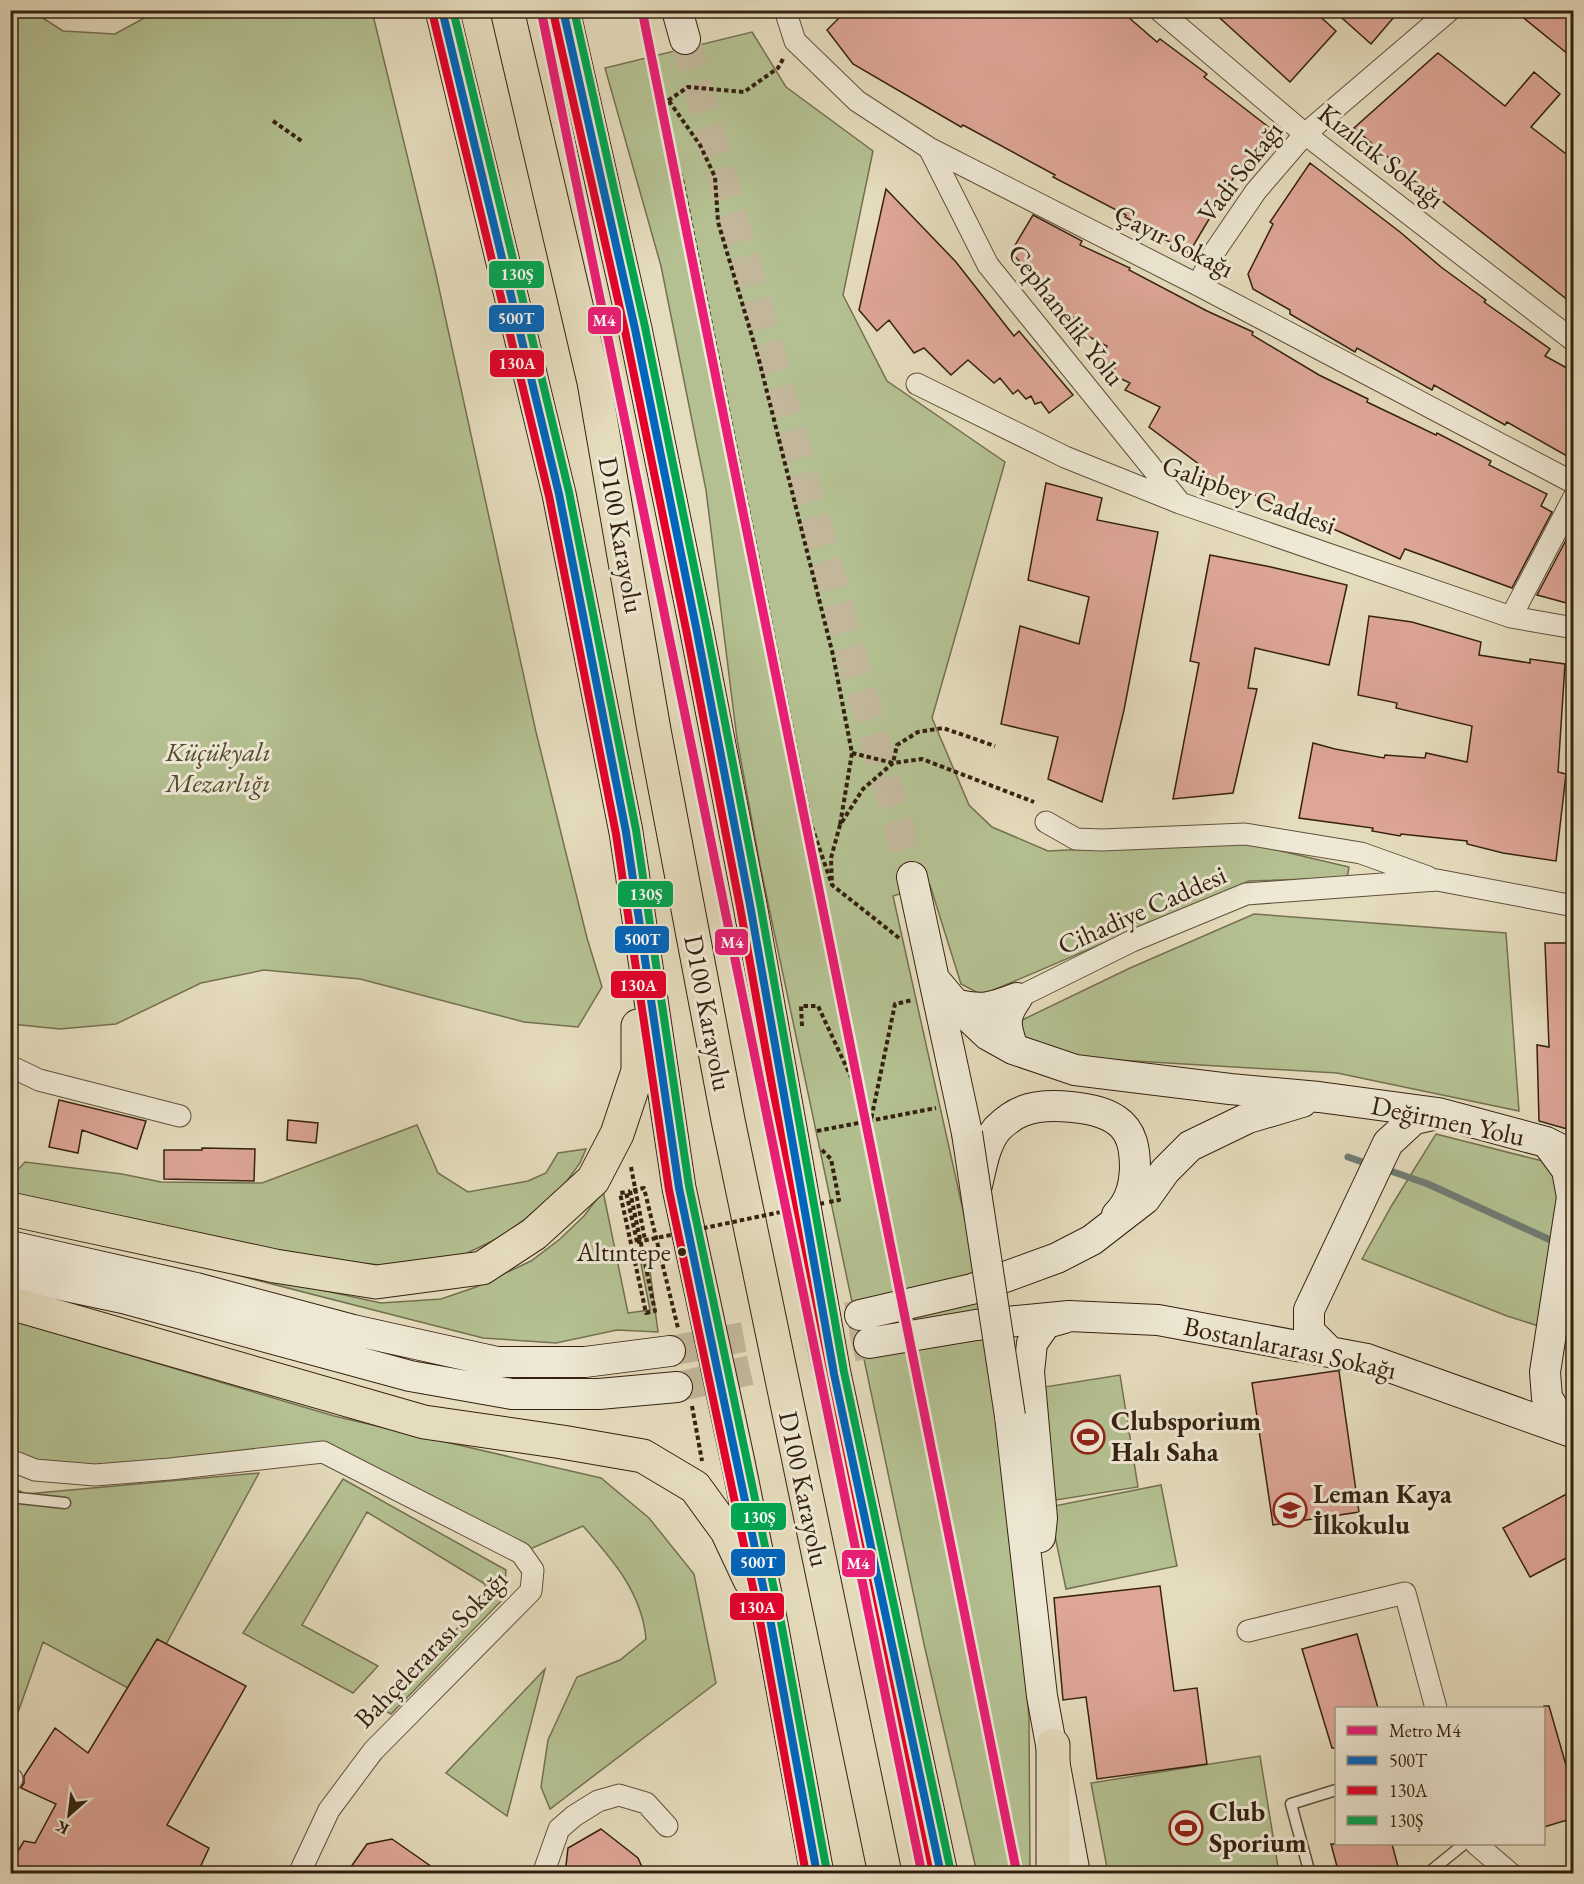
<svg xmlns="http://www.w3.org/2000/svg" width="1584" height="1884" font-family="'EB Garamond',serif">
<style>
.green{fill:#b4c091;stroke:#747050;stroke-width:1.5}
.lines{fill:none;stroke-linecap:round;stroke-linejoin:round}
.stream{stroke:#6f7d74;stroke-width:7}
.building{fill:#dea697;stroke:#352110;stroke-width:1.5}
.secondary-tunnel{stroke:#c2b79a;stroke-width:30;stroke-dasharray:30 15;stroke-linecap:butt}
.service-casing{stroke:#61503b;stroke-width:13}
.minor-casing{stroke:#61503b;stroke-width:23}
.secondary-casing{stroke:#352110;stroke-width:32}
.trunk-casing{stroke:#352110;stroke-width:35}
.path{stroke:#352110;stroke-width:4;stroke-dasharray:4.5 3;stroke-linecap:butt}
.service{stroke:#eee8d4;stroke-width:10}
.minor{stroke:#eee8d4;stroke-width:21}
.secondary{stroke:#eee8d4;stroke-width:30}
.trunk{stroke:#e5dcbd;stroke-width:33}
.secondary-bridge-casing{stroke:#352110;stroke-width:32;stroke-linecap:butt}
.path-bridge{stroke:#352110;stroke-width:4;stroke-dasharray:4.5 3;stroke-linecap:butt}
.secondary-bridge{stroke:#eee8d4;stroke-width:30}
.bus-1-casing{stroke:#eee8d4;stroke-width:12}
.bus-2-casing{stroke:#eee8d4;stroke-width:12}
.bus-3-casing{stroke:#eee8d4;stroke-width:12}
.bus-1{stroke:#0065bd;stroke-width:8}
.bus-2{stroke:#e4002b;stroke-width:8}
.bus-3{stroke:#00a651;stroke-width:8}
.metro-1-casing{stroke:#eee8d4;stroke-width:14}
.metro-1{stroke:#e91e76;stroke-width:9}
.bus-dot{fill:#352110;stroke:#eee8d4;stroke-width:2}
.labels{text-anchor:middle;stroke-width:6;stroke-linejoin:round;paint-order:stroke}
.bus-label{font-size:26px;fill:#352110;stroke:#eee8d4;text-anchor:end}
.street-label{font-size:27px;fill:#352110;stroke:#eee8d4}
.park-label{font-size:27px;font-style:italic;fill:#554930;stroke:#eee8d4}
.poi-label{font-size:27px;font-weight:bold;fill:#352110;stroke:#eee8d4;text-anchor:start}
.line-badge{stroke:#eee8d4;stroke-width:2}
.badge-label{font-size:16px;text-anchor:middle;font-weight:bold;fill:#fff}
</style>
<rect width="100%" height="100%" fill="#e5dcbd"/>
<filter id="stains"><feTurbulence type="fractalNoise" baseFrequency=".00333" numOctaves="4"/><feColorMatrix values="0 0 0 0 .2 0 0 0 0 .09 0 0 0 0 .02 0 0 0 .5 -.17"/></filter>
<radialGradient id="worn" r=".72"><stop offset=".6" stop-color="#630" stop-opacity="0"/><stop offset="1" stop-color="#630" stop-opacity=".3"/></radialGradient>
<path class="green" d="M 10,11 L 32,11 L 63,31 L 115,34 L 157,11 L 372,11 L 435,270 L 536,732 L 587,938 L 602,987 L 578,1027 L 524,1022 L 360,979 L 264,970 L 201,983 L 116,1024 L 60,1029 L 11,1024 Z
M 752,32 L 786,87 L 873,151 L 843,295 L 887,381 L 1005,462 L 932,718 L 969,805 L 992,827 L 1048,851 L 1243,842 L 1349,867 L 1347,878 L 1249,881 L 982,995 L 961,984 L 930,885 L 893,896 L 977,1273 L 1013,1538 L 1029,1718 L 1030,1873 L 977,1873 L 924,1644 L 760,865 L 737,739 L 706,490 L 661,266 L 605,68 Z
M 1254,914 L 1506,933 L 1519,1111 L 1337,1073 L 1084,1058 L 1024,1044 L 1018,1022 L 1130,968 Z
M 417,1125 L 438,1173 L 468,1192 L 528,1181 L 546,1173 L 558,1153 L 586,1149 L 580,1163 L 559,1192 L 505,1235 L 463,1255 L 398,1267 L 334,1260 L 11,1200 L 10,1178 L 25,1162 L 122,1174 L 161,1182 L 262,1183 Z
M 1436,1134 L 1562,1166 L 1573,1172 L 1573,1337 L 1507,1316 L 1362,1259 L 1392,1205 Z
M 603,1191 L 628,1313 L 650,1310 L 641,1264 L 649,1263 L 658,1332 L 617,1330 L 556,1343 L 483,1338 L 233,1274 L 234,1271 L 381,1303 L 441,1299 L 476,1287 L 531,1261 L 560,1239 L 584,1216 Z
M 11,1320 L 334,1416 L 601,1478 L 649,1518 L 694,1574 L 716,1683 L 550,1809 L 541,1787 L 548,1740 L 577,1677 L 620,1660 L 646,1639 C 642,1593 613,1560 583,1526 L 521,1553 L 323,1452 L 35,1470 L 11,1462 Z
M 1120,1375 L 1138,1487 L 1056,1500 L 1038,1388 Z
M 259,1473 L 139,1694 L 43,1642 L 11,1732 L 11,1487 L 26,1494 Z
M 343,1479 L 506,1570 L 504,1598 L 391,1714 L 373,1704 L 483,1605 L 485,1584 L 367,1512 L 302,1625 L 378,1666 L 353,1693 L 243,1633 Z
M 1161,1485 L 1177,1566 L 1066,1589 L 1049,1507 Z
M 545,1669 L 507,1816 L 446,1773 Z
M 1260,1756 L 1279,1873 L 1108,1873 L 1091,1783 Z"/>
<g class="lines">
<path class="stream" d="M 1348,1157 L 1371,1165
M 10,1169 L 11,1170
M 1385,1169 L 1428,1184 L 1557,1243"/>
</g>
<path class="building" d="M 847,10 L 1120,10 L 1157,42 L 1160,39 L 1207,74 L 1204,77 L 1275,132 L 1246,168 L 1241,165 L 1189,253 L 1125,217 L 1126,215 L 1053,177 L 1055,175 L 963,125 L 961,127 L 853,64 L 827,30 Z
M 1211,10 L 1313,10 L 1336,31 L 1290,82 Z
M 1333,10 L 1400,10 L 1371,44 Z
M 1514,10 L 1574,10 L 1574,59 Z
M 1438,53 L 1505,106 L 1534,72 L 1560,94 L 1531,127 L 1574,160 L 1574,305 L 1403,170 L 1354,128 Z
M 1310,163 L 1400,232 L 1441,267 L 1486,300 L 1484,302 L 1550,349 L 1545,356 L 1574,372 L 1574,460 L 1507,422 L 1505,425 L 1434,385 L 1432,390 L 1357,348 L 1355,352 L 1290,314 L 1290,310 L 1253,289 L 1248,274 L 1273,224 L 1270,222 Z
M 886,189 L 956,262 L 1014,336 L 1019,331 L 1073,395 L 1049,413 L 1041,402 L 1035,404 L 1031,396 L 1026,399 L 1018,390 L 1013,394 L 1000,378 L 994,383 L 968,360 L 951,375 L 924,348 L 914,353 L 889,320 L 877,331 L 859,310 Z
M 1033,215 L 1082,241 L 1080,245 L 1130,268 L 1129,270 L 1207,311 L 1253,332 L 1252,335 L 1319,375 L 1368,399 L 1367,402 L 1436,435 L 1437,433 L 1491,461 L 1489,465 L 1547,494 L 1541,506 L 1552,512 L 1512,588 L 1405,549 L 1400,559 L 1298,513 L 1296,516 L 1243,489 L 1241,494 L 1194,476 L 1200,465 L 1149,427 L 1160,407 L 1125,390 L 1130,383 L 1113,375 L 1115,367 L 1101,360 L 1107,346 L 1070,327 L 1076,319 L 1067,314 L 1011,252 Z
M 1046,483 L 1102,498 L 1097,520 L 1158,532 L 1124,710 L 1102,802 L 1048,779 L 1058,737 L 1001,724 L 1020,626 L 1079,644 L 1089,597 L 1028,580 Z
M 1574,525 L 1574,605 L 1537,595 Z
M 1210,555 L 1271,567 L 1347,585 L 1329,665 L 1255,648 L 1248,688 L 1257,689 L 1233,793 L 1173,799 L 1199,663 L 1190,661 Z
M 1369,616 L 1412,622 L 1481,642 L 1479,655 L 1530,663 L 1530,659 L 1565,664 L 1558,772 L 1566,774 L 1556,861 L 1503,853 L 1467,844 L 1467,841 L 1401,834 L 1400,836 L 1372,831 L 1373,828 L 1299,818 L 1313,743 L 1335,749 L 1384,758 L 1385,755 L 1425,758 L 1426,753 L 1467,762 L 1472,726 L 1396,708 L 1397,703 L 1358,695 Z
M 1545,943 L 1574,943 L 1574,1131 L 1539,1121 L 1537,1045 L 1549,1047 Z
M 59,1100 L 146,1121 L 137,1149 L 82,1130 L 78,1153 L 49,1147 Z
M 288,1120 L 318,1123 L 316,1143 L 287,1140 Z
M 202,1148 L 255,1149 L 254,1181 L 164,1179 L 164,1150 L 202,1150 Z
M 1335,1371 L 1339,1371 L 1359,1512 L 1273,1525 L 1252,1383 Z
M 1574,1490 L 1574,1554 L 1530,1577 L 1503,1528 Z
M 1160,1586 L 1174,1691 L 1197,1688 L 1207,1764 L 1097,1779 L 1086,1697 L 1063,1700 L 1054,1598 Z
M 1357,1634 L 1378,1708 L 1336,1708 L 1336,1748 L 1332,1748 L 1302,1649 Z
M 157,1639 L 246,1686 L 167,1825 L 209,1848 L 197,1874 L 10,1874 L 10,1864 L 24,1841 L 35,1843 L 56,1804 L 21,1788 L 24,1783 L 24,1776 L 55,1728 L 88,1753 Z
M 1544,1706 L 1549,1706 L 1574,1793 L 1574,1818 L 1544,1827 Z
M 601,1829 L 638,1858 L 645,1874 L 565,1874 L 568,1848 Z
M 392,1839 L 442,1874 L 346,1874 L 367,1844 Z
M 1331,1844 L 1392,1844 L 1400,1874 L 1339,1874 Z"/>
<g class="lines">
<path class="secondary-tunnel" d="M 685,39 L 912,877
M 670,1351 L 860,1315
M 677,1387 L 869,1343"/>
<g class="service-casing">
<path id="service" d="M 10,1497 L 65,1503
M 1310,1874 L 1291,1804 L 1336,1790
M 1427,1874 L 1464,1844"/>
</g>
<g class="minor-casing">
<path id="minor" d="M 785,10 L 795,41 L 857,101 L 929,148 L 1198,285 L 1574,483
M 1159,10 L 1305,134 L 1574,341
M 929,148 L 988,265 L 1178,500
M 1198,285 L 1215,251 L 1256,191 L 1305,134 L 1450,10
M 917,384 L 1065,457 L 1180,503 L 1511,617 L 1574,628
M 1511,617 L 1574,497
M 1046,822 L 1076,839 L 1102,840 L 1245,834 L 1361,853 L 1428,877
M 1017,998 L 1132,941 L 1246,894 L 1437,880 L 1574,906
M 10,1066 L 39,1080 L 180,1116
M 10,1460 L 35,1470 L 95,1475 L 170,1469 L 323,1452 L 521,1553 L 533,1570 L 531,1591 L 373,1751 L 329,1810 L 299,1874
M 1248,1631 L 1405,1593 L 1436,1708
M 10,1781 L 12,1779
M 1476,1844 L 1511,1874
M 543,1874 L 559,1829 L 574,1816 L 598,1801 L 619,1795 L 646,1803 L 667,1826"/>
</g>
<g class="secondary-casing">
<path id="secondary" d="M 677,10 L 685,39
M 912,877 L 967,1133
M 934,979 L 955,1004 L 988,1035 L 1013,1049 L 1075,1070 L 1230,1089 L 1319,1097 L 1438,1113 L 1546,1142 L 1574,1156
M 955,1004 C 982,1011 991,1008 1017,998 C 1002,1019 1006,1026 1013,1049
M 1548,1144 L 1567,1170 L 1572,1197 L 1545,1372 L 1547,1398 L 1567,1429
M 976,1189 C 981,1170 984,1145 997,1129 C 1005,1121 1012,1115 1023,1111 C 1046,1102 1096,1106 1116,1120 C 1133,1131 1135,1151 1135,1169 C 1134,1187 1130,1202 1117,1215
M 10,1246 L 196,1288 L 353,1330 L 497,1362 L 585,1362 L 670,1351
M 10,1274 L 123,1298 L 410,1376 L 512,1394 L 599,1394 L 677,1387
M 860,1315 L 972,1289 L 1057,1258 L 1092,1240 L 1145,1199 L 1165,1171 L 1190,1146 L 1248,1118 L 1302,1102
M 869,1343 L 976,1325 L 1069,1316 L 1158,1320 L 1367,1359 L 1574,1433
M 1330,1352 L 1309,1331 L 1309,1310 L 1388,1143 L 1414,1119 L 1437,1114
M 1010,1416 L 1042,1696 L 1075,1874
M 1040,1537 L 1042,1518 L 1029,1372 L 1032,1343 L 1046,1323 L 1064,1318"/>
</g>
<g class="trunk-casing">
<path id="trunk" d="M 442,10 L 559,494 L 626,832 L 679,1188 L 738,1462 L 771,1624 L 817,1874
M 507,10 L 594,382 L 654,730 L 728,1120 L 885,1874
M 563,10 L 635,329 L 697,632 L 750,905 L 834,1374 L 941,1874
M 10,1209 L 275,1266 L 376,1282 L 482,1268 L 534,1234 L 593,1180 L 617,1134 L 638,1071 L 638,1026
M 10,1303 L 424,1422 L 562,1442 L 643,1456 L 695,1487 L 727,1531 L 750,1580
M 1053,1745 L 1053,1874"/>
</g>
<path class="path" d="M 783,59 L 778,68 L 744,92 L 688,87 L 669,100 L 659,118 L 682,179 L 811,824 L 832,885
M 669,101 L 700,145 L 715,177 L 718,222 L 759,360 L 833,655 L 852,753 L 840,825
M 273,121 L 303,142
M 852,753 L 893,763 L 897,745 L 918,732 L 943,728 L 995,746
M 899,938 L 832,885 L 831,858 L 840,825 L 863,789 L 893,763 L 922,759 L 1034,802
M 802,1026 L 801,1006 L 818,1006 L 871,1120 L 895,1004 L 913,1000
M 817,1131 L 936,1108
M 822,1150 L 831,1159 L 839,1200 L 829,1202
M 631,1167 L 645,1240
M 637,1242 L 626,1192 L 620,1193 L 646,1313 L 655,1311 L 630,1191 L 644,1188 L 678,1328
M 692,1406 L 702,1461"/>
<use href="#service" class="service"/>
<use href="#minor" class="minor"/>
<use href="#secondary" class="secondary"/>
<use href="#trunk" class="trunk"/>
<g class="secondary-bridge-casing">
<path id="secondary-bridge" d="M 967,1133 L 1010,1416"/>
</g>
<path class="path-bridge" d="M 637,1242 L 824,1203"/>
<use href="#secondary-bridge" class="secondary-bridge"/>
<g class="bus-1-casing">
<path id="bus-1" d="M 442,10 L 559,494 L 626,832 L 679,1188 L 771,1624 L 817,1874
M 563,10 L 635,329 L 697,632 L 750,905 L 834,1374 L 941,1874"/>
</g>
<g class="bus-2-casing">
<path id="bus-2" d="M 432,12 L 549,496 L 616,834 L 669,1190 L 761,1626 L 806,1874
M 553,12 L 625,331 L 687,634 L 740,907 L 824,1376 L 930,1874"/>
</g>
<g class="bus-3-casing">
<path id="bus-3" d="M 453,10 L 569,492 L 636,830 L 689,1186 L 781,1622 L 827,1872
M 574,10 L 645,327 L 707,630 L 760,903 L 844,1372 L 951,1872"/>
</g>
<use href="#bus-1" class="bus-1"/>
<use href="#bus-2" class="bus-2"/>
<use href="#bus-3" class="bus-3"/>
<g class="metro-1-casing">
<path id="metro-1" d="M 541,10 L 922,1874
M 642,10 L 1017,1874"/>
</g>
<use href="#metro-1" class="metro-1"/>
</g>
<defs>
<g id="stadium-ring" transform="scale(1.725)"><circle r="9.5" fill="#eee8d4" stroke="#8f2418" stroke-width="1.5"/><path d="M0-5a6.5 5 0 1 0 0 10a6.5 5 0 1 0 0-10ZM-3.5-1.8h7v3.6h-7Z" fill="#8f2418"/></g>
<g id="school-ring" transform="scale(1.725)"><circle r="9.5" fill="#eee8d4" stroke="#8f2418" stroke-width="1.5"/><path d="M0-5L7-2L0 1L-7-2ZM-4 1L0 2.5L4 1V4Q0 6-4 4Z" fill="#8f2418"/></g>
</defs>
<g fill-rule="evenodd">
<use href="#stadium-ring" x="1088" y="1437"/>
<use href="#school-ring" x="1290" y="1510"/>
<use href="#stadium-ring" x="1186" y="1828"/>
</g>
<circle class="bus-dot" cx="682" cy="1252" r="5"/>
<g class="labels">
<g class="bus-label">
<text x="671" y="1261">Altıntepe</text>
</g>
<g class="street-label">
<text transform="translate(1381 156) rotate(38)" y="9">Kızılcık Sokağı</text>
<text transform="translate(1240 172) rotate(-52)" y="9">Vadi Sokağı</text>
<text transform="translate(1174 241) rotate(27)" y="9">Çayır Sokağı</text>
<text transform="translate(1066 315) rotate(52)" y="9">Cephanelik Yolu</text>
<text transform="translate(1249 495) rotate(20)" y="9">Galipbey Caddesi</text>
<text transform="translate(621 535) rotate(80)" y="9">D100 Karayolu</text>
<text transform="translate(1142 910) rotate(-24)" y="9">Cihadiye Caddesi</text>
<text transform="translate(708 1013) rotate(79)" y="9">D100 Karayolu</text>
<text transform="translate(1448 1121) rotate(12)" y="9">Değirmen Yolu</text>
<text transform="translate(1290 1348) rotate(12)" y="9">Bostanlararası Sokağı</text>
<text transform="translate(804 1489) rotate(78)" y="9">D100 Karayolu</text>
<text transform="translate(431 1649) rotate(-46)" y="9">Bahçelerarası Sokağı</text>
</g>
<g class="park-label">
<text x="218" y="761">Küçükyalı<tspan x="218" dy="31">Mezarlığı</tspan></text>
</g>
<g class="poi-label">
<text x="1111" y="1430">Clubsporium<tspan x="1111" dy="31">Halı Saha</tspan></text>
<text x="1313" y="1503">Leman Kaya<tspan x="1313" dy="31">İlkokulu</tspan></text>
<text x="1209" y="1821">Club<tspan x="1209" dy="31">Sporium</tspan></text>
</g>
</g>
<g class="line-badge">
<rect x="488" y="260" width="57" height="29" rx="6" fill="#00a651"/>
<rect x="488" y="304" width="57" height="29" rx="6" fill="#0065bd"/>
<rect x="587" y="306" width="35" height="29" rx="6" fill="#e91e76"/>
<rect x="489" y="349" width="56" height="29" rx="6" fill="#e4002b"/>
<rect x="617" y="880" width="57" height="28" rx="6" fill="#00a651"/>
<rect x="614" y="925" width="56" height="29" rx="6" fill="#0065bd"/>
<rect x="714" y="928" width="35" height="28" rx="6" fill="#e91e76"/>
<rect x="610" y="970" width="57" height="29" rx="6" fill="#e4002b"/>
<rect x="730" y="1502" width="57" height="29" rx="6" fill="#00a651"/>
<rect x="730" y="1548" width="56" height="29" rx="6" fill="#0065bd"/>
<rect x="841" y="1549" width="35" height="29" rx="6" fill="#e91e76"/>
<rect x="729" y="1592" width="56" height="29" rx="6" fill="#e4002b"/>
</g>
<g class="badge-label">
<text x="517" y="280">130Ş</text>
<text x="516" y="324">500T</text>
<text x="604" y="326">M4</text>
<text x="517" y="369">130A</text>
<text x="646" y="900">130Ş</text>
<text x="642" y="945">500T</text>
<text x="732" y="948">M4</text>
<text x="638" y="991">130A</text>
<text x="759" y="1523">130Ş</text>
<text x="758" y="1568">500T</text>
<text x="858" y="1569">M4</text>
<text x="757" y="1613">130A</text>
</g>
<rect width="1584" height="1884" fill="none" stroke="#e5dcbd" stroke-width="36"/>
<rect x="12" y="12" width="1560" height="1860" fill="none" stroke="#352110" stroke-width="3"/>
<rect x="18" y="18" width="1548" height="1848" fill="none" stroke="#352110" stroke-width="1.5"/>
<rect x="1335" y="1707" width="210" height="138" fill="#eee8d4" stroke="#a49886" stroke-width="1.5"/>
<rect x="1347" y="1726" width="30" height="9" fill="#e91e76" stroke="#a49886" stroke-width="1.5"/>
<text x="1389" y="1737" font-size="18" fill="#352110">Metro M4</text>
<rect x="1347" y="1756" width="30" height="9" fill="#0065bd" stroke="#a49886" stroke-width="1.5"/>
<text x="1389" y="1767" font-size="18" fill="#352110">500T</text>
<rect x="1347" y="1786" width="30" height="9" fill="#e4002b" stroke="#a49886" stroke-width="1.5"/>
<text x="1389" y="1797" font-size="18" fill="#352110">130A</text>
<rect x="1347" y="1816" width="30" height="9" fill="#00a651" stroke="#a49886" stroke-width="1.5"/>
<text x="1389" y="1827" font-size="18" fill="#352110">130Ş</text>
<g transform="translate(69 1815) rotate(208)" stroke="#eee8d4" stroke-width="4.5" paint-order="stroke">
<path d="M0-4.5L10 22L0 15L-10 22Z" fill="#352110"/>
<text y="-9" font-size="16" font-weight="bold" text-anchor="middle" fill="#352110">K</text>
</g>
<rect width="100%" height="100%" filter="url(#stains)"/>
<rect width="100%" height="100%" fill="url(#worn)"/>
</svg>
